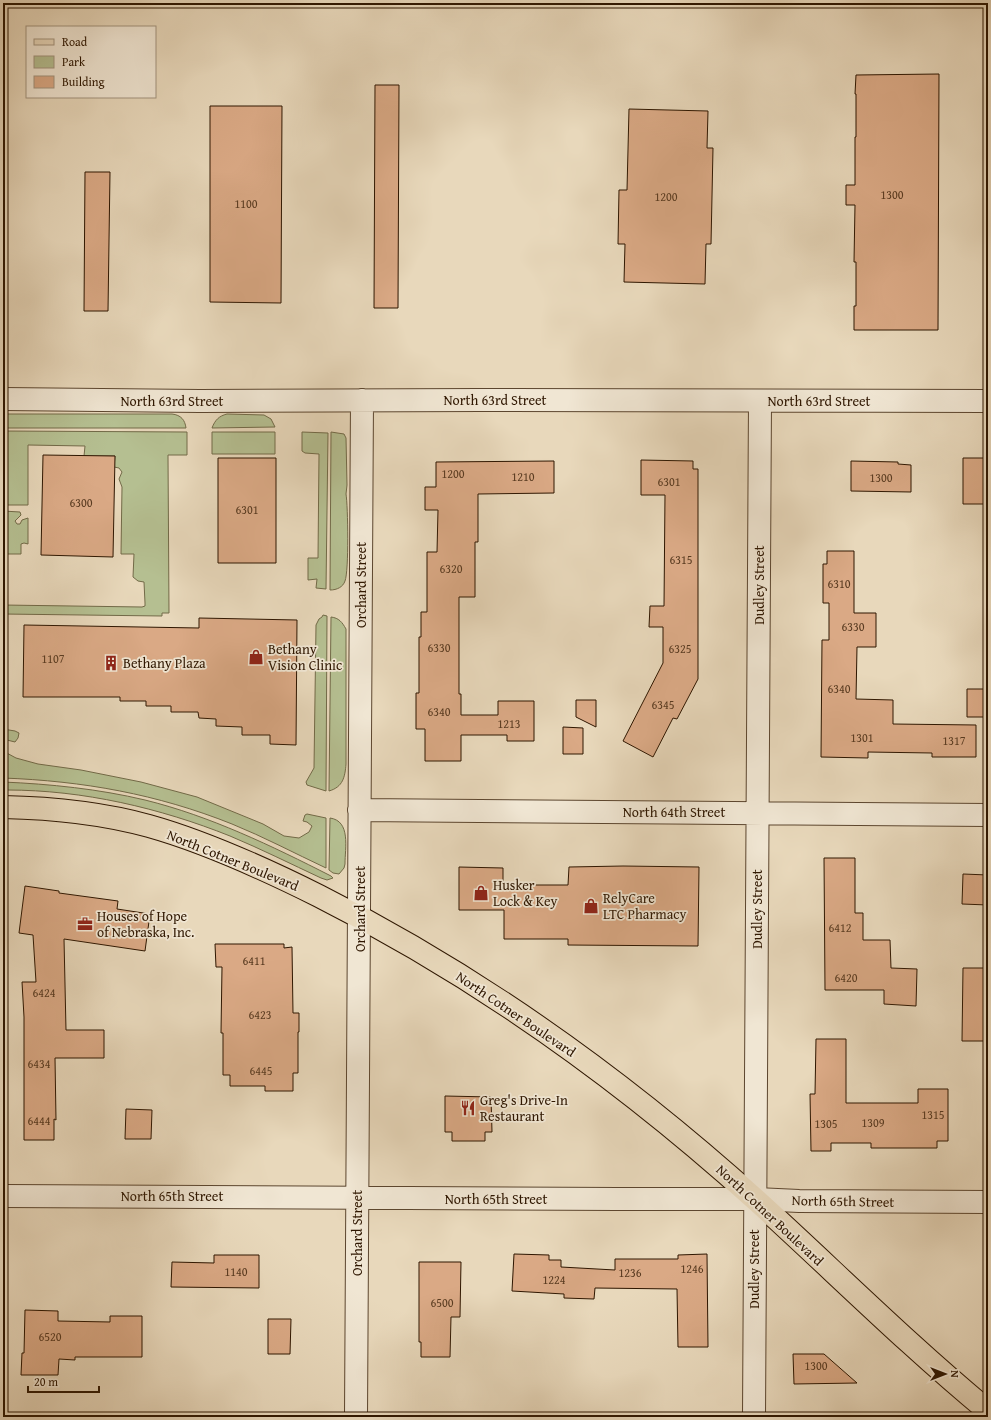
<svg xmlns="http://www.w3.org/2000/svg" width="991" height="1420" font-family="'Gentium Book Plus',serif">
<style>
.green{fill:#b5bf91;stroke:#726a48}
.building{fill:#daa985;stroke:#2e1600}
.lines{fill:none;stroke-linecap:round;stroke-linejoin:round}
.minor-casing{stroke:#5c462f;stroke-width:24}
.major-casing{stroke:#2e1600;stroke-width:24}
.minor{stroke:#f0e6d3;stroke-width:22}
.major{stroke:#e8d8bb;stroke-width:22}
.labels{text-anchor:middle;stroke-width:3.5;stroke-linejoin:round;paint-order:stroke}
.number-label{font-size:12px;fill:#593b21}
.street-label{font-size:14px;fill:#2e1600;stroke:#f0e6d3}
.poi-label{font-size:14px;fill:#2e1600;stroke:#f0e6d3;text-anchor:start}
</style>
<rect width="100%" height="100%" fill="#e8d8bb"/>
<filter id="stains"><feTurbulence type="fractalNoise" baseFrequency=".005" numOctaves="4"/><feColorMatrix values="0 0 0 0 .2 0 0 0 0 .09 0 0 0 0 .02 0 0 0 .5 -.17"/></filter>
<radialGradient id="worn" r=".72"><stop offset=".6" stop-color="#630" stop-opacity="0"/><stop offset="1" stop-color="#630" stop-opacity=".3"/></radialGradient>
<path class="green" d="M 3,414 L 172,414 C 181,415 185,420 186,428 L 3,428 Z
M 227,414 L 264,415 L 271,419 L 275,427 L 212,428 C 215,420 219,416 227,414 Z
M 3,431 L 187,432 L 187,455 L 168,455 L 169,613 L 162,613 L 162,616 L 3,614 L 3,605 L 142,607 L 145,606 L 145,603 L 144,582 L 138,581 L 133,577 L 134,554 L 121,554 L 122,487 L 119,479 L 122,472 L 119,468 L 114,467 L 115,456 L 84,456 L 85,446 L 28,445 L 28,505 L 3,505 Z
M 212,432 L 275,432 L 275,454 L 212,454 Z
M 302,432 L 328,433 L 326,589 L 316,588 L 317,579 L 308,580 L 308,558 L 318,558 L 319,454 L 305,453 L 302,451 Z
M 331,432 L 344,434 L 346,438 L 347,485 L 346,494 C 348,506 349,571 345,581 C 343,587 337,590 330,590 Z
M 3,511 L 20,512 L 21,515 L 15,521 L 17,524 L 20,524 L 22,520 L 28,518 L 28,544 L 24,543 L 21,544 L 21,554 L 3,554 Z
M 323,615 L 327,616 L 326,791 L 307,785 L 306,782 L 314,768 L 316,625 L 319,619 L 322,617 Z
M 331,617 C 339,618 342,622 346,629 L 346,764 C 345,777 343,787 329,791 Z
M 3,729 L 15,731 L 19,733 L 18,738 L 15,742 L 7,740 L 3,742 Z
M 3,747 L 3,751 L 16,758 L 38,764 L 81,770 L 141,782 L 197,797 L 263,824 L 284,836 L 299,838 L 309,832 L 312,826 L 307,822 L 303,821 L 305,815 L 307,814 L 326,818 L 326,868 C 294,853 264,837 232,824 C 157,794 83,781 3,778 Z
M 3,782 C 50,784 99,789 145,800 C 210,816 272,846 331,876 L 333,878 L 327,880 L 321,878 C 291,864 261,849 230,836 C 160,808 83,790 7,790 L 3,789 Z
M 330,818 C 351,821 345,848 345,864 L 344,868 L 339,874 L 333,873 L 329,870 Z"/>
<path class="building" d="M 939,74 L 938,330 L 854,330 L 854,306 L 856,306 L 856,262 L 854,262 L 855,205 L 846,205 L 846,185 L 855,185 L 855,137 L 856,137 L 856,94 L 855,94 L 856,75 Z
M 375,85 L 399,85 L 398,308 L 374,308 Z
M 210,106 L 282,106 L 281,303 L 210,302 Z
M 629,109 L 708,111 L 707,148 L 713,148 L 711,244 L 706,244 L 705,284 L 624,282 L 625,244 L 618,244 L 619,190 L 627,190 Z
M 85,172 L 110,172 L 108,311 L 84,311 Z
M 43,455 L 115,456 L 113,557 L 41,555 Z
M 218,458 L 276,458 L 276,563 L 218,563 Z
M 963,458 L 988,458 L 988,504 L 963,504 Z
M 641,460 L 693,461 L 693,469 L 698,469 L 698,679 L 677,719 L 673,718 L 653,757 L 623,741 L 663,663 L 663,627 L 649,627 L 650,606 L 664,606 L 665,495 L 641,495 Z
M 554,461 L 554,493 L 478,494 L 478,542 L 475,542 L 475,597 L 459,597 L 459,694 L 461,694 L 461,715 L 498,715 L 498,701 L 534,701 L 534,741 L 507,741 L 507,735 L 461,735 L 461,761 L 425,761 L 425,729 L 416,729 L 416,693 L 419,693 L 419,637 L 421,637 L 421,612 L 427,612 L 427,552 L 437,552 L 438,510 L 425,510 L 425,487 L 436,487 L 436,462 Z
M 851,461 L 898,462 L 898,464 L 911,465 L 911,492 L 851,491 Z
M 827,551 L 854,551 L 854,613 L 876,613 L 876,647 L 857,647 L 856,699 L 893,700 L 893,724 L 976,725 L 976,757 L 932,757 L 932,753 L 868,752 L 868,758 L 821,757 L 822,640 L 829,640 L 829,603 L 823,603 L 823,564 L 827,564 Z
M 199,618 L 297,620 L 296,745 L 270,744 L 270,735 L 242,735 L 242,727 L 216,726 L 216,719 L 199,718 L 198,712 L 171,712 L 171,706 L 146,706 L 146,701 L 120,701 L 120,697 L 23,697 L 24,625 L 199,628 Z
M 967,689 L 986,689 L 986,717 L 967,717 Z
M 576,700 L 596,700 L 596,727 L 576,717 Z
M 563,727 L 583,728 L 583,754 L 563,754 Z
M 824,858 L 855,858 L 855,913 L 863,913 L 863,940 L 890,940 L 891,968 L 917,969 L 916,1006 L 884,1004 L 884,990 L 825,990 Z
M 623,866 L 699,867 L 698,946 L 568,945 L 568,939 L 504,939 L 504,910 L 459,910 L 459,867 L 503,868 L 503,885 L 568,885 L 569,867 Z
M 963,874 L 988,875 L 988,905 L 962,904 Z
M 25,886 L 59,891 L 59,893 L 118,901 L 117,909 L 150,914 L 145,951 L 64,939 L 66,1030 L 104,1030 L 104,1058 L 55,1058 L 56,1120 L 54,1119 L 54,1140 L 24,1140 L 24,1017 L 22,982 L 36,982 L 33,935 L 19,933 Z
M 215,944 L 284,944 L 284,948 L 292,947 L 293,1013 L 299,1013 L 299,1032 L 298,1032 L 298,1073 L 293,1073 L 293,1091 L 265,1091 L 265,1086 L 230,1086 L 230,1075 L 223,1075 L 223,1033 L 221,1033 L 222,967 L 216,967 Z
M 963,968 L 988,968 L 988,1041 L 962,1041 Z
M 816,1039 L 846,1039 L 846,1103 L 918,1103 L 918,1089 L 948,1089 L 948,1141 L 937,1141 L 937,1148 L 871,1148 L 871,1143 L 831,1143 L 831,1151 L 811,1151 L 810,1094 L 815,1094 Z
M 445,1096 L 491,1097 L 492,1132 L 485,1132 L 485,1141 L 452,1141 L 452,1132 L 445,1132 Z
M 126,1109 L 152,1110 L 151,1139 L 125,1139 Z
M 514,1254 L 549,1255 L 549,1260 L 561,1260 L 561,1267 L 615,1270 L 615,1259 L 678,1259 L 678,1255 L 707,1254 L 708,1347 L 678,1347 L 677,1289 L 595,1288 L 594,1299 L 564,1298 L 564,1294 L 512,1291 Z
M 214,1255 L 259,1255 L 259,1288 L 171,1287 L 172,1262 L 214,1263 Z
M 419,1262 L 461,1262 L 460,1317 L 451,1317 L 450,1357 L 421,1357 L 421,1342 L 419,1342 Z
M 25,1310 L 58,1311 L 58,1321 L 110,1322 L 110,1316 L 142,1316 L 142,1357 L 75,1357 L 75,1360 L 59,1359 L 58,1375 L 21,1375 L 22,1353 L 24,1353 Z
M 268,1319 L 291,1319 L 290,1354 L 268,1354 Z
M 793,1354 L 824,1354 L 857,1383 L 794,1384 Z"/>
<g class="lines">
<g class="minor-casing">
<path id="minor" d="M 3,399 L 200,401 L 481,400 L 988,401
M 359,810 L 988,815
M 3,1196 L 618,1199 L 754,1199 L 799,1201 L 988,1202
M 356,1417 L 362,400
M 754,1417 L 760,401"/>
</g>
<g class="major-casing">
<path id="major" d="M 3,807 C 52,808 102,813 149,826 C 206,842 267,870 319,896 C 478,976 624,1081 756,1200 C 833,1270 907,1344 988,1411"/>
</g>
<use href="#minor" class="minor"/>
<use href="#major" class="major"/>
</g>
<defs>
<g id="shop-bare" transform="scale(1.2)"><path d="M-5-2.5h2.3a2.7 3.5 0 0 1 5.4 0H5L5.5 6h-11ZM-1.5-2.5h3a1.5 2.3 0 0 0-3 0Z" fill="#8f2418" stroke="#f0e6d3" stroke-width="2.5" paint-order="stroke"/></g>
<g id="building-bare" transform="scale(1.2)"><path d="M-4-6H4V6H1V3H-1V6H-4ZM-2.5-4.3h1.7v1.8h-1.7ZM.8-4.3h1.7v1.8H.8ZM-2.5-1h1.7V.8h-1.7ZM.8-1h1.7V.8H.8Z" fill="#8f2418" stroke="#f0e6d3" stroke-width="2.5" paint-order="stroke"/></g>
<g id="office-bare" transform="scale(1.2)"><path d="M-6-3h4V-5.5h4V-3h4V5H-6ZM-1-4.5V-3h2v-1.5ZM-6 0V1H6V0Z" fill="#8f2418" stroke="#f0e6d3" stroke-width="2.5" paint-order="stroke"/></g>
<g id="restaurant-bare" transform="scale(1.2)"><path d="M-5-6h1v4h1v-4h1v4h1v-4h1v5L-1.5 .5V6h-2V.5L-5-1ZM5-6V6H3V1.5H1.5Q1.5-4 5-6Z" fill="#8f2418" stroke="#f0e6d3" stroke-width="2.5" paint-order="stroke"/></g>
</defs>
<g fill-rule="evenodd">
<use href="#shop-bare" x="256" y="657"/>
<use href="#building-bare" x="111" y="663"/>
<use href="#shop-bare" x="481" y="893"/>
<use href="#shop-bare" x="591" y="906"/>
<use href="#office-bare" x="85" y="924"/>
<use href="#restaurant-bare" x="468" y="1108"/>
</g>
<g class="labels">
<g class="number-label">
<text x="892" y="199">1300</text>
<text x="666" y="201">1200</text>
<text x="246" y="208">1100</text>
<text x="453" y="478">1200</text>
<text x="523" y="481">1210</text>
<text x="881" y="482">1300</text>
<text x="669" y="486">6301</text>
<text x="81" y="507">6300</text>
<text x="247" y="514">6301</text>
<text x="681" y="564">6315</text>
<text x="451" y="573">6320</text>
<text x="839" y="588">6310</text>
<text x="853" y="631">6330</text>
<text x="439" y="652">6330</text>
<text x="680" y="653">6325</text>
<text x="53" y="663">1107</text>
<text x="839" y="693">6340</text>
<text x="663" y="709">6345</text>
<text x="439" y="716">6340</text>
<text x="509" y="728">1213</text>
<text x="862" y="742">1301</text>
<text x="954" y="745">1317</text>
<text x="840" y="932">6412</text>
<text x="254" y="965">6411</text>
<text x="846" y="982">6420</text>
<text x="44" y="997">6424</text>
<text x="260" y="1019">6423</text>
<text x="39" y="1068">6434</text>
<text x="261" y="1075">6445</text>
<text x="933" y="1119">1315</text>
<text x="39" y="1125">6444</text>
<text x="873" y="1127">1309</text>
<text x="826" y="1128">1305</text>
<text x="692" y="1273">1246</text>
<text x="236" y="1276">1140</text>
<text x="630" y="1277">1236</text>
<text x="554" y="1284">1224</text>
<text x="442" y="1307">6500</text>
<text x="50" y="1341">6520</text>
<text x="816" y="1370">1300</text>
</g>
<g class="street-label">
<text x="495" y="405">North 63rd Street</text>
<text x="172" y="406">North 63rd Street</text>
<text x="819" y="406">North 63rd Street</text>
<text transform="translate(361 585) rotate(-90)" y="5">Orchard Street</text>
<text transform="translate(759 585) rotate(-90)" y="5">Dudley Street</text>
<text x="674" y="817">North 64th Street</text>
<text transform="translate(233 860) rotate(22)" y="5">North Cotner Boulevard</text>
<text transform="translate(360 909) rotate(-90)" y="5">Orchard Street</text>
<text transform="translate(757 909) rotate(-90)" y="5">Dudley Street</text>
<text transform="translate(516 1014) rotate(34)" y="5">North Cotner Boulevard</text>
<text x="172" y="1201">North 65th Street</text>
<text x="496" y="1204">North 65th Street</text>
<text transform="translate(843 1201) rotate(1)" y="5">North 65th Street</text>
<text transform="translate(770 1215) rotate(43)" y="5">North Cotner Boulevard</text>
<text transform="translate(357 1233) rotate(-90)" y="5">Orchard Street</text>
<text transform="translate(754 1269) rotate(-90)" y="5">Dudley Street</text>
</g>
<g class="poi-label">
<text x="268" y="654">Bethany<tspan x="268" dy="16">Vision Clinic</tspan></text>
<text x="123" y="668">Bethany Plaza</text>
<text x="493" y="890">Husker<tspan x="493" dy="16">Lock &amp; Key</tspan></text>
<text x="603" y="903">RelyCare<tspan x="603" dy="16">LTC Pharmacy</tspan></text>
<text x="97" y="921">Houses of Hope<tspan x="97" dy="16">of Nebraska, Inc.</tspan></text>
<text x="480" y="1105">Greg's Drive-In<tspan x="480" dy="16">Restaurant</tspan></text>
</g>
</g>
<rect width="991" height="1420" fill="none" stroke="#e8d8bb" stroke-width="16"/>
<rect x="4" y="4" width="983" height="1412" fill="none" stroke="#2e1600" stroke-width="2"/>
<rect x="8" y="8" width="975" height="1404" fill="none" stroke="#2e1600"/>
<rect x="26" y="26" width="130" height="72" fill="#f0e6d3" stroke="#a2937f"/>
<rect x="34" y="39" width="20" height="6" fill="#e8d8bb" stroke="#a2937f"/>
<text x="62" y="46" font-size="12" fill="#2e1600">Road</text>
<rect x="34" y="56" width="20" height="12" fill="#b5bf91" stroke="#a2937f"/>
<text x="62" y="66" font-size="12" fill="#2e1600">Park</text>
<rect x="34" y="76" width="20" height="12" fill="#daa985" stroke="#a2937f"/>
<text x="62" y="86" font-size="12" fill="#2e1600">Building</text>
<g transform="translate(945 1374) rotate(90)" stroke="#f0e6d3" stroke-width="3" paint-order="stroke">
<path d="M0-3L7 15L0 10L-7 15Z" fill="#2e1600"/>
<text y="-6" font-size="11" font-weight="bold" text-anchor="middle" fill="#2e1600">N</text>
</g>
<path d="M28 1386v6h71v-6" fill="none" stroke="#2e1600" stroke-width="2"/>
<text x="34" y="1386" font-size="12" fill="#2e1600" stroke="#f0e6d3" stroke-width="3" paint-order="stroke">20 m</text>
<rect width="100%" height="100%" filter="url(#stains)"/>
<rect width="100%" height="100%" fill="url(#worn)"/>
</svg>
